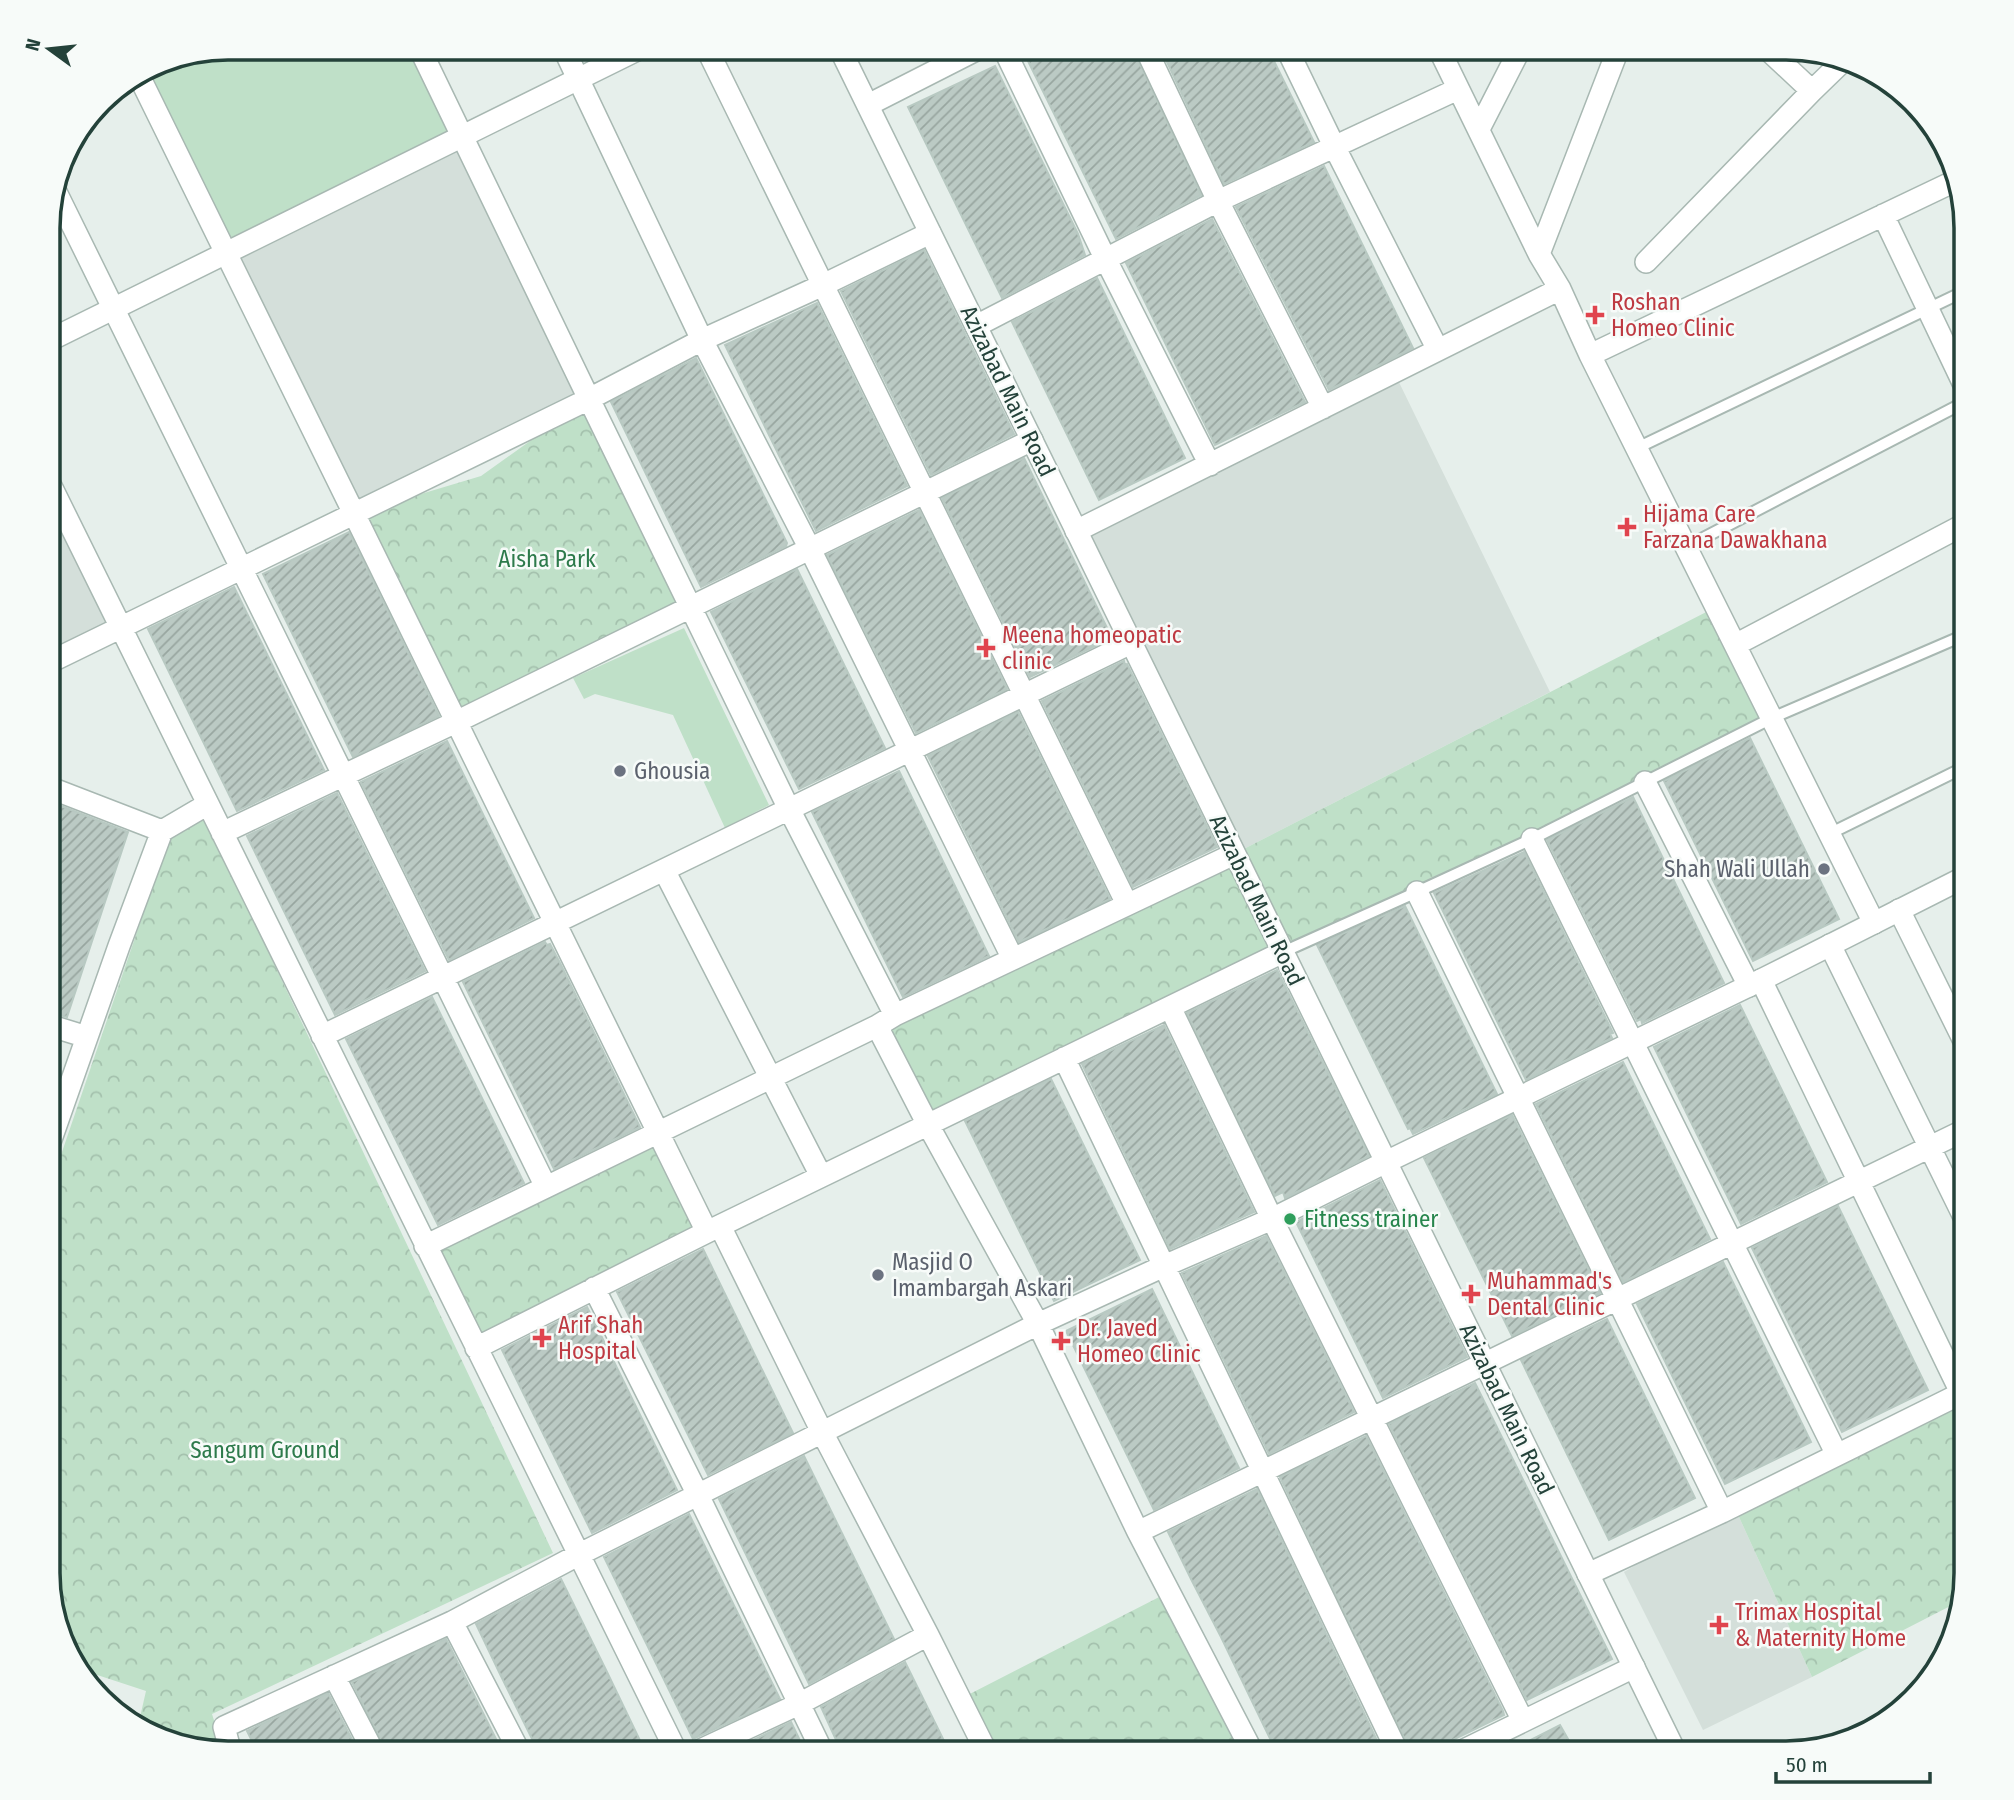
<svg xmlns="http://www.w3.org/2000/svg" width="2014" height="1800" font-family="'Fira Sans Condensed',sans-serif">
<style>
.built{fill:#d4dfda}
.grass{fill:#bfe0c8}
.park{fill:url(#park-crowns)}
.building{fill:url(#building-hatch);stroke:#b8c9c2;stroke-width:2}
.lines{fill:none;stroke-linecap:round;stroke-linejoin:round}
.service-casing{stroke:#a8b8b2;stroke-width:14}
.minor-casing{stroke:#a8b8b2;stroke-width:24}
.tertiary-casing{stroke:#a8b8b2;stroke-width:24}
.service{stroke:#fff;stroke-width:10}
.minor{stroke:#fff;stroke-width:21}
.tertiary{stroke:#fff;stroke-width:21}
.health-dot{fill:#e0444e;stroke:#f7fbf9;stroke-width:2.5}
.worship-dot{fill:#6b7280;stroke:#f7fbf9;stroke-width:2.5}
.leisure-dot{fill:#2e9e5b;stroke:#f7fbf9;stroke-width:2.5}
.labels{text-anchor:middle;stroke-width:5;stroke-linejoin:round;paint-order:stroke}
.health-label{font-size:23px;fill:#be3a42;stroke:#f7fbf9;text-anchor:start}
.street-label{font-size:23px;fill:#24423a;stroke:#f7fbf9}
.park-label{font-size:23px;fill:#2d7a4b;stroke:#f7fbf9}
.worship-label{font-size:23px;fill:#5b616d;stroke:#f7fbf9;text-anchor:start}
.leisure-label{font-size:23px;fill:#27864d;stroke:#f7fbf9;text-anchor:start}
.rim{fill:none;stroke:#24423a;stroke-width:3.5}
</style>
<defs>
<pattern id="park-crowns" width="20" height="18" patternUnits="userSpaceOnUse" patternTransform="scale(1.75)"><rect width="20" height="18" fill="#bfe0c8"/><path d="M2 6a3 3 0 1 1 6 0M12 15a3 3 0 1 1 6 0" fill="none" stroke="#a4c1ad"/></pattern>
<pattern id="building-hatch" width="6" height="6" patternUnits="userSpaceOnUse" patternTransform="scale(1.75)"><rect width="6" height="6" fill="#bbcac4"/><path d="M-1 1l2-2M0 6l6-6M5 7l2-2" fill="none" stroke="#98a6a0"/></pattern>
</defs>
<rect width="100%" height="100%" fill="#e6efeb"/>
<path class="built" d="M 463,136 L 589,399 L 354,513 L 226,253 Z
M 1394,372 L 1550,692 L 1234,854 L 1076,531 Z
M 48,480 L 121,627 L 48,663 Z
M 1734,1506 L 1812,1677 L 1703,1730 L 1624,1572 Z"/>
<path class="grass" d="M 228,47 L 419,47 L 463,136 L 226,253 L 138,74 L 159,61 Z
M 684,628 L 769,805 L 725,828 L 673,715 L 595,694 L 584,699 L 573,678 Z"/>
<path class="park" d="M 589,399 L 690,607 L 456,722 L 354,514 L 481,476 Z
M 1716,607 L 1772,718 L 927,1123 L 877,1026 L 1234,854 Z
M 205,818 L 553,1553 L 212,1714 L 224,1752 L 158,1739 L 138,1726 L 146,1691 L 79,1669 L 61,1642 L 48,1584 L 48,1193 L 169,838 Z
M 657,1132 L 707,1232 L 476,1348 L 425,1246 Z
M 1962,1393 L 1966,1403 L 1966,1584 L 1962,1600 L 1812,1677 L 1734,1506 Z
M 1169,1592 L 1253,1753 L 987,1753 L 960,1699 Z"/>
<path class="building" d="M 1036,47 L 1132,47 L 1201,195 L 1116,239 L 1024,53 Z
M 1160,47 L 1267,47 L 1314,142 L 1224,184 Z
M 995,66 L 1078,234 L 1085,255 L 1002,298 L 908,107 Z
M 1324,166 L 1413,348 L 1329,390 L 1236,207 Z
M 1212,219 L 1305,402 L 1215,445 L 1126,263 Z
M 924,250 L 1014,434 L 931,475 L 841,291 Z
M 1097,278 L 1185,458 L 1099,500 L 1012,322 Z
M 817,303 L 907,486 L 816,531 L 725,345 Z
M 696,358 L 787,543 L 786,546 L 701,587 L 611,402 Z
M 1024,458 L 1112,638 L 1030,677 L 942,498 Z
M 919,510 L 1007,689 L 916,733 L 827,555 Z
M 349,532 L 439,716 L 353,757 L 263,574 Z
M 797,569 L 885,748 L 799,789 L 711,612 Z
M 234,587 L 324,770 L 237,811 L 148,629 Z
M 1124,661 L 1125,665 L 1127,664 L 1217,847 L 1133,887 L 1042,701 Z
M 1018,712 L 1110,899 L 1019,942 L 928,756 Z
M 1750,738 L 1839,919 L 1753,961 L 1664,781 Z
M 447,741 L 534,918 L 449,960 L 361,782 Z
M 899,771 L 989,956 L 903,997 L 812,812 Z
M 337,793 L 425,971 L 335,1015 L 247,836 Z
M 1633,797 L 1724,983 L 1642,1023 L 1641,1019 L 1637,1021 L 1547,840 Z
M 48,801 L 128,832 L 67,1017 L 48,1012 Z
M 1524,852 L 1613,1033 L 1610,1034 L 1612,1038 L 1526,1080 L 1434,893 Z
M 1405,906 L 1497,1094 L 1413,1134 L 1410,1128 L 1408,1129 L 1317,945 Z
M 545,942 L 547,945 L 550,944 L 560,963 L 640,1127 L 554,1169 L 463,982 Z
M 1277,970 L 1369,1156 L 1285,1198 L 1283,1192 L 1275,1196 L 1187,1013 Z
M 432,997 L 524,1183 L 438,1225 L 346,1039 Z
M 1740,1005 L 1827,1182 L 1741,1224 L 1654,1047 Z
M 1164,1025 L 1254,1212 L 1170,1249 L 1082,1064 Z
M 1623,1062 L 1710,1239 L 1623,1282 L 1536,1104 Z
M 1051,1079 L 1140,1260 L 1054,1301 L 965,1121 Z
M 1512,1115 L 1600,1293 L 1512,1336 L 1424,1158 Z
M 1380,1180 L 1467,1357 L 1383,1398 L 1296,1222 Z
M 1838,1206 L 1928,1390 L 1842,1432 L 1752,1248 Z
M 1266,1236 L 1354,1412 L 1269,1454 L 1182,1273 Z
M 703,1249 L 793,1433 L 708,1475 L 617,1292 Z
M 1723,1262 L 1811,1442 L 1725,1484 L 1637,1304 Z
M 1152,1289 L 1239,1468 L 1154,1510 L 1066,1331 Z
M 587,1307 L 677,1490 L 592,1533 L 502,1350 Z
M 1607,1319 L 1695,1498 L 1609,1540 L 1521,1360 Z
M 1475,1383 L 1612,1659 L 1527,1700 L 1389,1424 Z
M 1366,1436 L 1503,1711 L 1504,1715 L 1426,1753 L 1411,1753 L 1280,1477 Z
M 804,1456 L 894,1639 L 809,1684 L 719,1499 Z
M 1257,1489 L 1383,1753 L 1277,1753 L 1221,1637 L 1192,1581 L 1168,1532 Z
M 689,1514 L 780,1699 L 693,1739 L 604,1557 Z
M 561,1579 L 607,1672 L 646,1753 L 539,1753 L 500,1674 L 476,1624 Z
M 446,1639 L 503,1753 L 387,1753 L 352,1682 Z
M 905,1662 L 950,1753 L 842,1753 L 821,1707 Z
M 328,1693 L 359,1753 L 258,1753 L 247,1731 Z
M 791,1722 L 806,1753 L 726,1753 Z
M 1560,1725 L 1576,1753 L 1505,1753 Z"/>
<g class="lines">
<g class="service-casing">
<path id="service" d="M 1637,448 L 1967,290
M 1686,547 L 1967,401
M 1829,834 L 1967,766
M 1283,952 L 1417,892 L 1532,839 L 1772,718 L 1967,634"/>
</g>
<g class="minor-casing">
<path id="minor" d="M 419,47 L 589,399 L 789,809 L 895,1015
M 563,47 L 702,340 L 810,549 L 1013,959
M 706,47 L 1127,904
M 1003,47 L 1105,258 L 1210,465
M 1145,47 L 1218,201 L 1323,408
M 1286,47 L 1334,146 L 1438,350
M 1438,47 L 1539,254 L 1560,289 L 1590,355 L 1874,923
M 138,74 L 707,1232
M 1812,91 L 1845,59
M 868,105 L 982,47
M 1479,129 L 1521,47
M 55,190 L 546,1187
M 1883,215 L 1967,391
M 1539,254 L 1619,47
M 1646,262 L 1812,91 L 1765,47
M 976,326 L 1218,201 L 1458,89
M 1590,355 L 1957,180
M 48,480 L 677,1753
M 1076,531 L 1560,289
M 1735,645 L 1967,523
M 48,663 L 589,399 L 702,340 L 823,285 L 930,233
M 1645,782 L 1749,986
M 48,787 L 162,831
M 222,833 L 456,722 L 1032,440
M 1532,839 L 1837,1455
M 1234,854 L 895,1015 L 877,1026 L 927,1123 L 1038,1324 L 1138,1532 L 1253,1753
M 664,870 L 821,1176
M 1417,892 L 1722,1512
M 1899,910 L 1967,1047
M 1830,945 L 1966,1221
M 1761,980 L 1966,1403
M 1170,1007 L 1272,1219 L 1523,1721
M 48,1025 L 87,1037
M 322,1036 L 1131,643
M 1064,1058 L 1398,1753
M 48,1148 L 119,946 L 162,831 L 208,804
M 720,1226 L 823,1434 L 928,1635 L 987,1753
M 425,1246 L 877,1026
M 594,1288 L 698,1495 L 823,1753
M 476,1348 L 707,1232 L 1283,952
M 1138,1532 L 1967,1129
M 1588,1574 L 1722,1512 L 1962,1393
M 452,1622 L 520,1753
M 334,1676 L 374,1753
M 231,1753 L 224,1727 L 452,1622 L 578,1555 L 1038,1324 L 1164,1266 L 1272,1219 L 1386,1162
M 694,1753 L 799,1704 L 928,1635
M 1458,1753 L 1634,1667"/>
</g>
<g class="tertiary-casing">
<path id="tertiary" d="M 839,47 L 1676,1753
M 48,341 L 643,47
M 1386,1162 L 1761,980 L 1967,876"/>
</g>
<use href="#service" class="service"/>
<use href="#minor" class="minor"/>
<use href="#tertiary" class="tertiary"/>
</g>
<g class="health-dot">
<path d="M1591.5 304.5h7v7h7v7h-7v7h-7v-7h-7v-7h7z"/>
<path d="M1623.5 516.5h7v7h7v7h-7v7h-7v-7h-7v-7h7z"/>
<path d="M982.5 637.5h7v7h7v7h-7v7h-7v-7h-7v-7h7z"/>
<path d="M1467.5 1283.5h7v7h7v7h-7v7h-7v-7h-7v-7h7z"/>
<path d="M538.5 1327.5h7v7h7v7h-7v7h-7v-7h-7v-7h7z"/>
<path d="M1057.5 1330.5h7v7h7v7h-7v7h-7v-7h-7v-7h7z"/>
<path d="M1715.5 1614.5h7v7h7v7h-7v7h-7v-7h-7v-7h7z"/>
</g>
<g class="worship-dot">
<circle cx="620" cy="771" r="7"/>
<circle cx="1824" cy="869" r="7"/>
<circle cx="878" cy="1275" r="7"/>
</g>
<circle class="leisure-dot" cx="1290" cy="1219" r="7"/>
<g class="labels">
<g class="health-label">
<text x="1611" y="310">Roshan<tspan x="1611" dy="26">Homeo Clinic</tspan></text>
<text x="1643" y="522">Hijama Care<tspan x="1643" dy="26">Farzana Dawakhana</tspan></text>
<text x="1002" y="643">Meena homeopatic<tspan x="1002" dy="26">clinic</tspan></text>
<text x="1487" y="1289">Muhammad's<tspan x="1487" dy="26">Dental Clinic</tspan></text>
<text x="558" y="1333">Arif Shah<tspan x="558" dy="26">Hospital</tspan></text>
<text x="1077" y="1336">Dr. Javed<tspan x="1077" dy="26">Homeo Clinic</tspan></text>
<text x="1735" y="1620">Trimax Hospital<tspan x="1735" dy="26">&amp; Maternity Home</tspan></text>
</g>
<g class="street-label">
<text transform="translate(1008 391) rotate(64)" y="8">Azizabad Main Road</text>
<text transform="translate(1257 900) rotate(64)" y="8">Azizabad Main Road</text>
<text transform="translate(1507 1409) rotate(64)" y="8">Azizabad Main Road</text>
</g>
<g class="park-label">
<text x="547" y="567">Aisha Park</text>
<text x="265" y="1458">Sangum Ground</text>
</g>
<g class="worship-label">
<text x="634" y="779">Ghousia</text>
<text x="1810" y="877" text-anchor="end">Shah Wali Ullah</text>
<text x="892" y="1270">Masjid O<tspan x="892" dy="26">Imambargah Askari</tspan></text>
</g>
<g class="leisure-label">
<text x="1304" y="1227">Fitness trainer</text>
</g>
</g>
<path d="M0 0H2014V1800H0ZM228 60H1786A168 168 0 0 1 1954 228V1573A168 168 0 0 1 1786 1741H228A168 168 0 0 1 60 1573V228A168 168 0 0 1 228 60Z" fill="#f7fbf9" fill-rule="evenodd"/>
<path class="rim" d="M228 60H1786A168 168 0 0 1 1954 228V1573A168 168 0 0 1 1786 1741H228A168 168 0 0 1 60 1573V228A168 168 0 0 1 228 60Z"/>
<g transform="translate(49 49) rotate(285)" stroke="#f7fbf9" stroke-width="5" paint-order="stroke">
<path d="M0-5L12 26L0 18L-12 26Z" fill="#24423a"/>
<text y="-10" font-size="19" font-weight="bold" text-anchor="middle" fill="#24423a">N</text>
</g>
<path d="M1776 1772v10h154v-10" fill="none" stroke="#24423a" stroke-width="3.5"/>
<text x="1786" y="1772" font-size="21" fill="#24423a" stroke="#f7fbf9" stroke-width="5" paint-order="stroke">50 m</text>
</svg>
